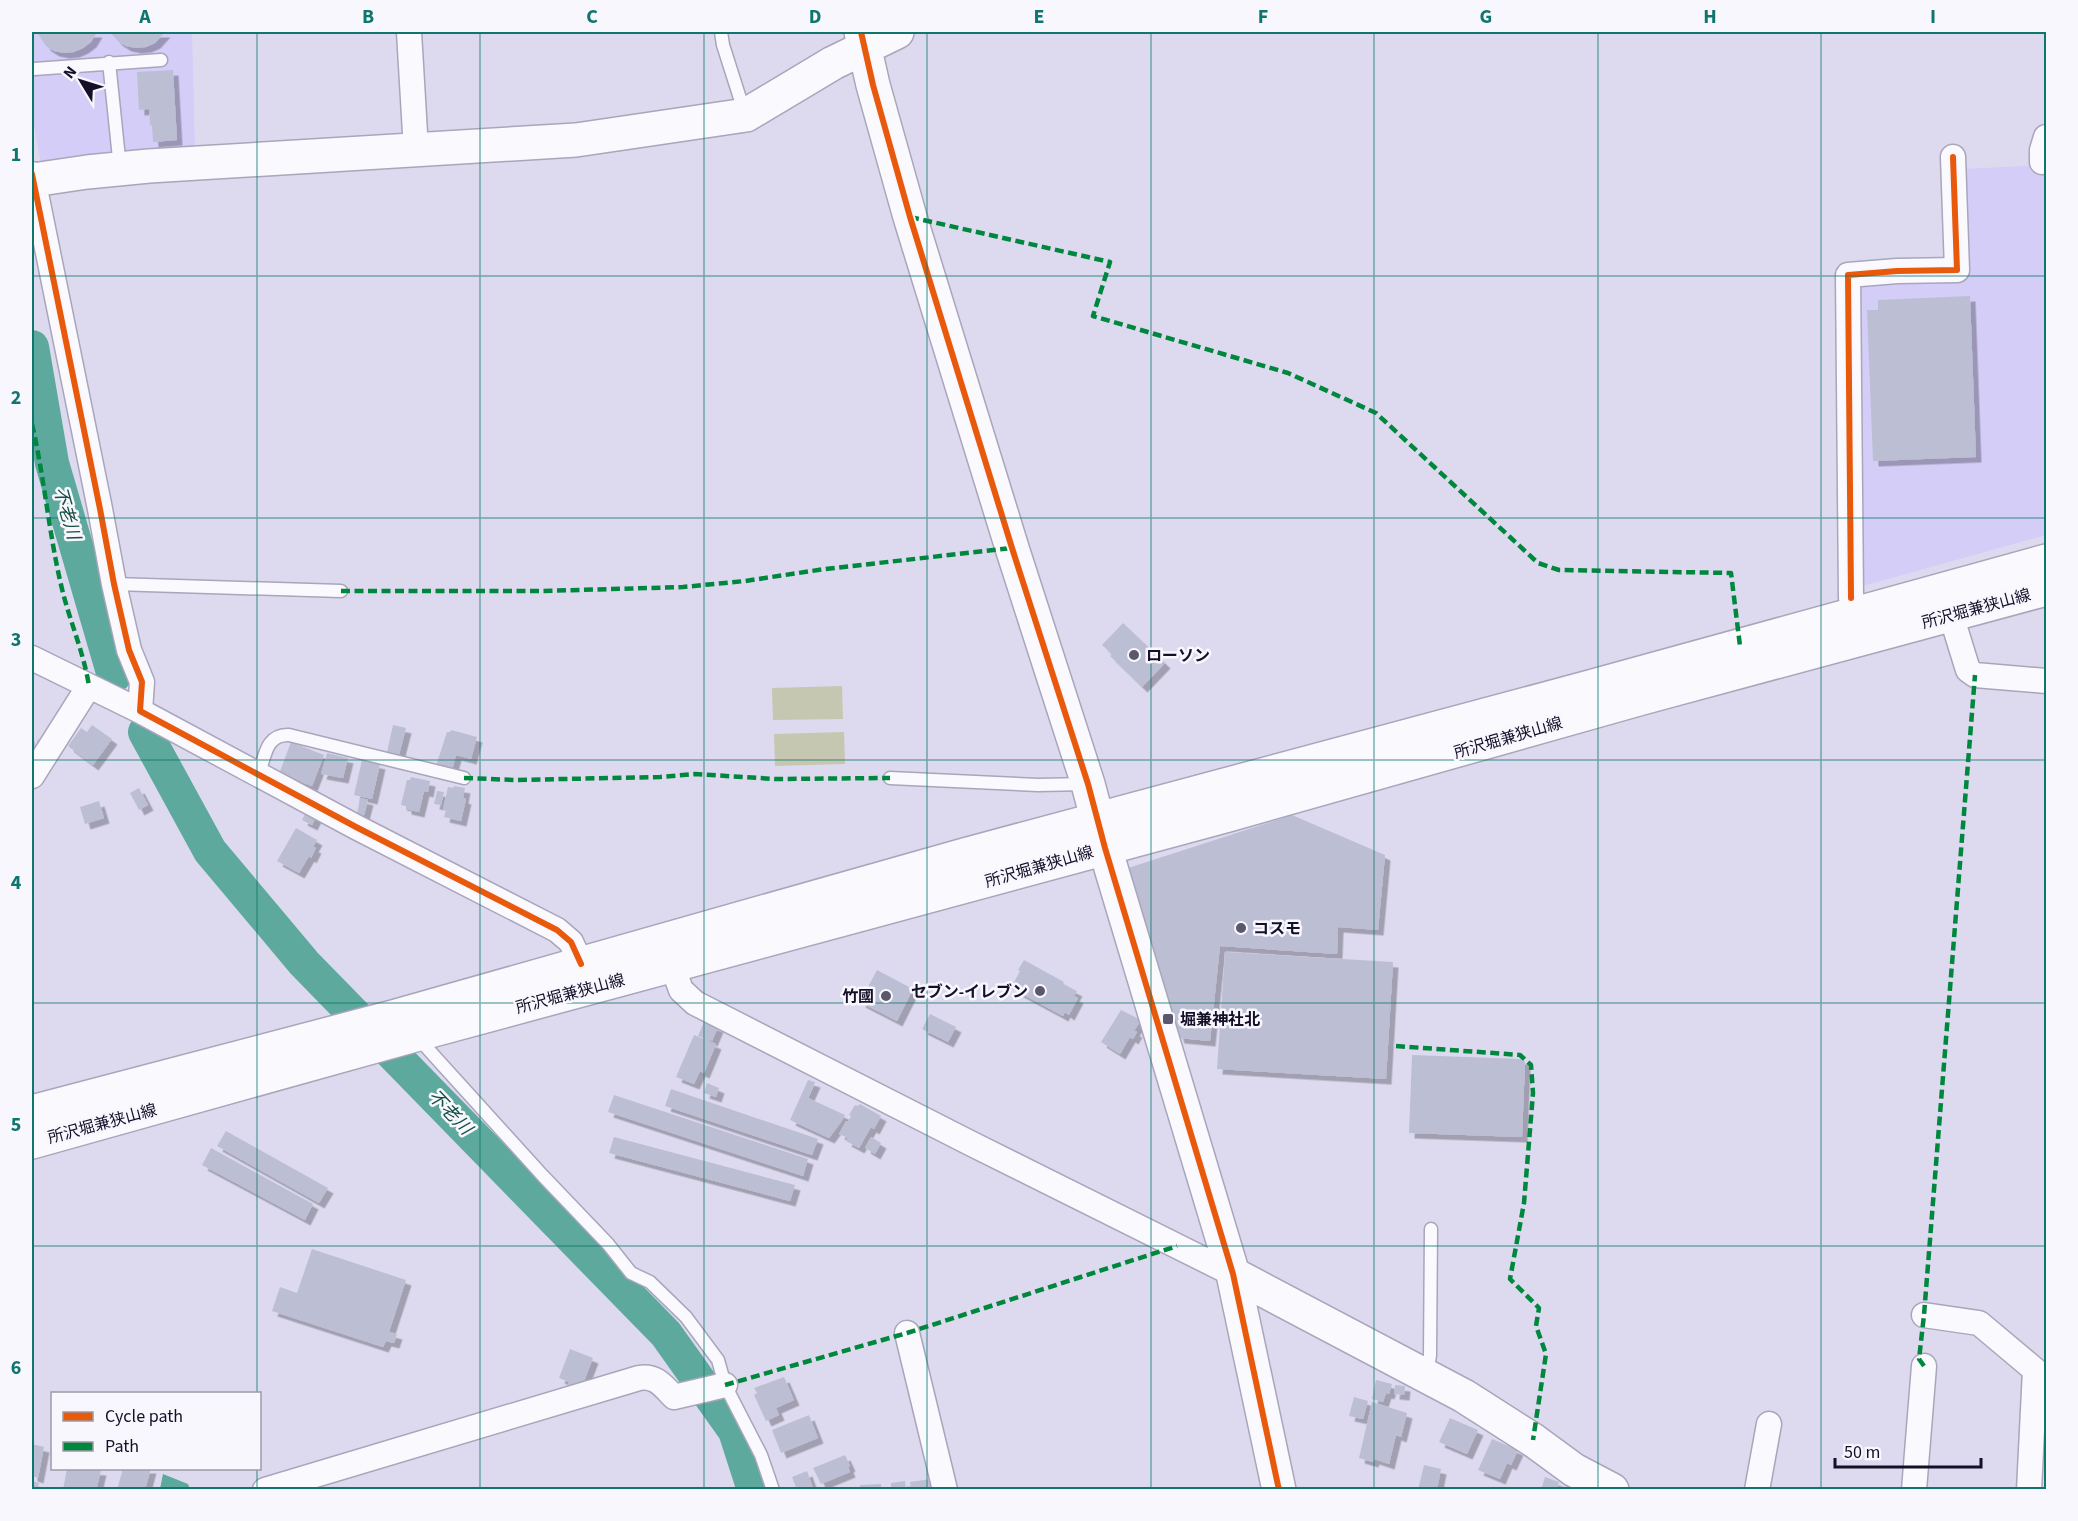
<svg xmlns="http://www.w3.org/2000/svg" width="2078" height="1521" font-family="'Source Sans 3','Noto Sans JP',sans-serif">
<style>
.built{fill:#d4cdf7}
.green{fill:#c5c7b0}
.water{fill:#5da99d}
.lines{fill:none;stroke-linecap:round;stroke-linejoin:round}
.river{stroke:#5da99d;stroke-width:34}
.building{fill:#bcbed4;filter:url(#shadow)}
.lane-casing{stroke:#a9a5bb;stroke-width:15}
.street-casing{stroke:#a9a5bb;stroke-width:27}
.secondary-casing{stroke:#a9a5bb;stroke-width:36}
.lane{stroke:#faf9fd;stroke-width:12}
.street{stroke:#faf9fd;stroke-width:24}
.secondary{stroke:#faf9fd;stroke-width:33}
.quiet{stroke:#00873e;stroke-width:4.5;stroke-dasharray:9 4.5;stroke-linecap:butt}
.cycleway-casing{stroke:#f8f7fe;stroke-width:10}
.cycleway{stroke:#e8590c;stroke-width:6}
.grid{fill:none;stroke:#0f766e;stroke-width:1.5;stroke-opacity:0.55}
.poi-dot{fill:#5b576d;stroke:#f8f7fe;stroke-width:2}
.labels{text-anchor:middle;stroke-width:5;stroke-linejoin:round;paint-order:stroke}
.street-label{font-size:16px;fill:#151027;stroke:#f8f7fe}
.poi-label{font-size:16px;font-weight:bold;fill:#151027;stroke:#f8f7fe;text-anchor:start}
.water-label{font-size:18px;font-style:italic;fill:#154f40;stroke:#f8f7fe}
.neatline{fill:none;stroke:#0f766e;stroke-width:2}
.grid-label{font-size:20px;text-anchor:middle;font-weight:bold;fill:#0f766e}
</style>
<defs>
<filter id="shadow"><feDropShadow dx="5.5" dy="5.5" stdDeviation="0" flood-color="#0004"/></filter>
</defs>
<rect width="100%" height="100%" fill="#dddaf0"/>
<path class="built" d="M 32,32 L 192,32 L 195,150 L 41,165 L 32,114 Z
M 2046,165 L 2046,535 L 1856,588 L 1853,285 L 1965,275 L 1962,169 Z"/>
<path class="green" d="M 842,686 L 843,719 L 773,720 L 772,688 Z
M 844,732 L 845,764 L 775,766 L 774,734 Z"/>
<path class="water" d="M 163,1474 L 188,1484 L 190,1489 L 160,1489 Z"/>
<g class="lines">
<path class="river" d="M 32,347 L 52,463 L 114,676
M 145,732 L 210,851 L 304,963 L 666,1334 L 735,1431 L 754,1490"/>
</g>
<path class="building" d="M 37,32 L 97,32 L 91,42 L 83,48 L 74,52 L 64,53 L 54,51 L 46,46 Z
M 110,32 L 165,32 L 155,43 L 146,47 L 136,48 L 126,46 L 118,41 Z
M 173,70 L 177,140 L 153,142 L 152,125 L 150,126 L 149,109 L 139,110 L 137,72 Z
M 1970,296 L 1976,457 L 1873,461 L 1867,310 L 1878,310 L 1878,300 Z
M 1123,623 L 1165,663 L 1142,687 L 1110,656 L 1112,654 L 1102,645 Z
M 92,725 L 112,739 L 93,765 L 68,746 L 81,728 L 87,732 Z
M 393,725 L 406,728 L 399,755 L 387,752 Z
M 451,730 L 477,737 L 471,759 L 456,755 L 452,770 L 436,766 L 447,732 L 450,732 Z
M 32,733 L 36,747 L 32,748 Z
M 291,742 L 324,755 L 312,786 L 279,774 Z
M 327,753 L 348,758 L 343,778 L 321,774 Z
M 362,760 L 380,764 L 372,799 L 354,795 Z
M 411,777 L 430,781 L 428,792 L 424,791 L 419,812 L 406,809 L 406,806 L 401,805 L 407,780 L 410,780 Z
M 454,786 L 465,788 L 463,798 L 466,799 L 461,821 L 444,817 L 446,810 L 443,809 L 448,787 L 453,788 Z
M 139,788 L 148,805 L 139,810 L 130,793 Z
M 437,791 L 444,792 L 441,805 L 434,804 Z
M 360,798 L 368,800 L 364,815 L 357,814 Z
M 99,801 L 104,818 L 85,824 L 80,807 Z
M 306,812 L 316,817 L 312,825 L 302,820 Z
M 1292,815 L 1385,855 L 1378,930 L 1338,927 L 1337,954 L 1220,946 L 1210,1041 L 1179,1038 L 1125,869 Z
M 296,828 L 317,840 L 313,847 L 316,848 L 311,858 L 309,856 L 299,873 L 277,861 Z
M 1225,952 L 1393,962 L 1386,1079 L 1217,1069 Z
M 1024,960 L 1064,982 L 1063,984 L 1077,991 L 1074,996 L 1078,998 L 1069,1015 L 1065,1012 L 1063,1016 L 1011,988 L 1020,971 L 1018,970 Z
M 877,970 L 913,989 L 897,1021 L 860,1002 Z
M 1121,1010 L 1141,1020 L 1134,1031 L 1137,1032 L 1133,1039 L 1130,1037 L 1120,1054 L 1101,1042 Z
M 930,1014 L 956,1027 L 948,1042 L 922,1029 Z
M 704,1022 L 718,1027 L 712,1041 L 698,1036 Z
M 694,1035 L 716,1044 L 704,1073 L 700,1071 L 694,1084 L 676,1077 Z
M 1412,1055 L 1522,1059 L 1525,1062 L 1522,1137 L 1409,1133 Z
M 808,1080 L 815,1082 L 808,1098 L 845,1115 L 841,1122 L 829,1138 L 790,1120 Z
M 707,1083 L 719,1088 L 716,1097 L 704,1093 Z
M 671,1089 L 818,1139 L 812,1155 L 665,1106 Z
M 614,1095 L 808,1159 L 803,1176 L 608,1112 Z
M 860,1104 L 881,1116 L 874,1129 L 871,1127 L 859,1148 L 846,1141 L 848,1138 L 839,1134 L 846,1121 L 848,1122 L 851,1116 L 849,1115 L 855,1105 L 858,1106 Z
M 226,1131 L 328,1188 L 319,1203 L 217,1146 Z
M 614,1137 L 795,1185 L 790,1201 L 609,1153 Z
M 871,1137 L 881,1143 L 875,1154 L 865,1148 Z
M 211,1148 L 313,1204 L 305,1220 L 202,1165 Z
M 312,1249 L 406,1280 L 389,1332 L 397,1334 L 394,1343 L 386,1341 L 383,1347 L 272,1311 L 280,1287 L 297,1293 Z
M 570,1349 L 593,1358 L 581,1389 L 568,1384 L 569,1382 L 559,1378 Z
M 784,1377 L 794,1400 L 776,1408 L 779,1415 L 766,1421 L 754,1395 L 757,1393 L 754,1388 Z
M 1376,1380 L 1392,1384 L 1389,1394 L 1386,1393 L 1383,1402 L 1372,1399 Z
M 1395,1385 L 1405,1386 L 1404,1395 L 1394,1394 Z
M 1354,1397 L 1368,1401 L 1363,1419 L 1349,1416 Z
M 1372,1402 L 1407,1413 L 1401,1437 L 1396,1435 L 1389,1464 L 1374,1459 L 1373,1462 L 1359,1458 Z
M 809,1415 L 818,1438 L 781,1453 L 772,1430 Z
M 1450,1418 L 1478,1430 L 1467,1454 L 1439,1442 Z
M 1492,1439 L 1518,1450 L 1511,1465 L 1507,1463 L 1500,1479 L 1478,1470 Z
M 32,1444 L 44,1447 L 38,1478 L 32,1476 Z
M 845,1455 L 850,1466 L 848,1467 L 850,1472 L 821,1484 L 813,1468 Z
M 1424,1465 L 1441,1469 L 1437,1490 L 1418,1490 Z
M 67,1468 L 101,1470 L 97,1487 L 95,1490 L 63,1490 Z
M 123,1468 L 151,1468 L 145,1490 L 117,1490 Z
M 807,1471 L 813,1488 L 797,1490 L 792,1477 Z
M 1545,1477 L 1559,1482 L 1557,1490 L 1541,1490 Z
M 931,1479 L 934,1490 L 911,1490 L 910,1482 Z
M 32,1481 L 39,1483 L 38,1486 L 48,1490 L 32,1490 Z
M 905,1481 L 906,1490 L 891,1490 L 891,1483 Z
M 881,1484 L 881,1490 L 860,1490 L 860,1485 Z"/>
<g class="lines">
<g class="lane-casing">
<path id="lane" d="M 721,32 L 723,45 L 745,114
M 109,62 L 120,168
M 34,69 L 161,60
M 114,584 L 341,591
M 259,774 C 265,756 266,734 289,735 L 464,778
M 890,778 L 1038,785 L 1087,784
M 418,1038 L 543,1176 L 608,1244 L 631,1273 L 650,1282 L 686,1317 L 718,1360 L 725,1385 L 761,1455 L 773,1490
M 1427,1374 L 1430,1355 L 1431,1229"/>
</g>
<g class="street-casing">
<path id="street" d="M 409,32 L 416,150
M 2042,162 L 2042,150 L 2046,137
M 32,174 L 100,509 L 114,584 L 129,650 L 142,682 L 140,711 L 356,827 L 557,930 L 571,942 L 581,964
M 1851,598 L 1848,275 L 1897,271 L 1957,270 L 1953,157
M 1951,615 L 1968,670 L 1975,675 L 2046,681
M 32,658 L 140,711
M 32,776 L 89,686
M 672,965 L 681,990 L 695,1003 L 970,1143 L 1233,1274
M 1924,1315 L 1979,1323 L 2035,1370 L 2029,1490
M 907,1333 L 945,1490
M 265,1490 L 639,1378 C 656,1375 663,1386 674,1397 L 725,1385
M 1757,1490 L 1769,1424
M 1914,1490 L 1924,1366"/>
</g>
<g class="secondary-casing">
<path id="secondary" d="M 861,32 L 873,85 L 910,217 L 1012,548 L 1088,784 L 1105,848 L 1233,1274 L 1279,1490
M 33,180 L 87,172 L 149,166 L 576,140 L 746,115 L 833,63 L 897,32
M 32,1112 L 393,1017 L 964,855 L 1590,687 L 2046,561
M 32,1142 L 415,1035 L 1228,815 L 1642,698 L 2046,589
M 1233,1274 L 1464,1396 L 1533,1440 L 1574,1470 L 1612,1490"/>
</g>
<use href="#lane" class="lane"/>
<use href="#street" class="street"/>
<use href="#secondary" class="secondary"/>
<path class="quiet" d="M 910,217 L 1110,262 L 1093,316 L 1288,373 L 1376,413 L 1538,563 L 1559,570 L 1731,573 L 1740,646
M 32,424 C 45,480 49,537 63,593 C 71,624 84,654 89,686
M 341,591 L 541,591 L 683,587 L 745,581 L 825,569 L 1012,548
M 464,778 L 516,780 L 660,777 L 695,774 L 775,779 L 890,778
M 1396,1046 L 1520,1055 L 1531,1065 L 1533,1093 L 1524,1203 L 1510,1279 L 1539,1308 L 1536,1326 L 1546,1354 L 1533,1440
M 1924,1366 L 1919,1359 L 1924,1315 L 1975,675
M 725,1385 L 907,1333 L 1177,1246"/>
<g class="cycleway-casing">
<path id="cycleway" d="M 861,32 L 873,85 L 910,217 L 1012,548 L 1088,784 L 1105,848 L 1233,1274 L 1279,1490
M 32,174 L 100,509 L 114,584 L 129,650 L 142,682 L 140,711 L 356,827 L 557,930 L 571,942 L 581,964
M 1851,598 L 1848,275 L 1897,271 L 1957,270 L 1953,157"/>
</g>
<use href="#cycleway" class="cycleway"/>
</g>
<path class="grid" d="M 257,32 L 257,1394M 480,32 L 480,1490M 704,32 L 704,1490M 927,32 L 927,1490M 1151,32 L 1151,1490M 1374,32 L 1374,1490M 1598,32 L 1598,1490M 1821,32 L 1821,1490M 32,276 L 2046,276M 32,518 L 2046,518M 32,760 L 2046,760M 32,1003 L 2046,1003M 32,1246 L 2046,1246M 257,1468 L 257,1490"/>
<g class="poi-dot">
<circle cx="1134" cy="655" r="6"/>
<circle cx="1241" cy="928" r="6"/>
<circle cx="1040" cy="991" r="6"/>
<circle cx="886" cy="996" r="6"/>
<rect x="1162" y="1013" width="12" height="12" rx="3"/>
</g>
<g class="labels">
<g class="street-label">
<text transform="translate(1976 608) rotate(-15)" y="6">所沢堀兼狭山線</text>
<text transform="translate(1508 737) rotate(-16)" y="6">所沢堀兼狭山線</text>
<text transform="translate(1039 866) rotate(-16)" y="6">所沢堀兼狭山線</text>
<text transform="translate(570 993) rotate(-15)" y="6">所沢堀兼狭山線</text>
<text transform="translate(102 1123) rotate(-15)" y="6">所沢堀兼狭山線</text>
</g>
<g class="poi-label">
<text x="1146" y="661">ローソン</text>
<text x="1253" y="934">コスモ</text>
<text x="1028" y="997" text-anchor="end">セブン-イレブン</text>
<text x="874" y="1002" text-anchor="end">竹國</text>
<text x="1180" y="1025">堀兼神社北</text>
</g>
<g class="water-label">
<text transform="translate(67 513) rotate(74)" y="6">不老川</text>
<text transform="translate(450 1112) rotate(46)" y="6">不老川</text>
</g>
</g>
<rect width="2078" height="1521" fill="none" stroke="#f8f7fe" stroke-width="66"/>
<rect x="51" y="1392" width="210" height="78" fill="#f8f7fe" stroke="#9d9ba8" stroke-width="1.5"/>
<rect x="63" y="1412" width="30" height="9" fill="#e8590c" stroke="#9d9ba8" stroke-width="1.5"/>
<text x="105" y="1422" font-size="18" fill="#151027">Cycle path</text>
<rect x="63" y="1442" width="30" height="9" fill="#00873e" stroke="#9d9ba8" stroke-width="1.5"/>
<text x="105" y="1452" font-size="18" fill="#151027">Path</text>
<g transform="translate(81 81) rotate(308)" stroke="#f8f7fe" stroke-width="4.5" paint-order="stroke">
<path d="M0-4.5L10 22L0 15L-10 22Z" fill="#151027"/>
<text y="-9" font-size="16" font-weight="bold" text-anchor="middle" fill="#151027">N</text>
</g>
<path d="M1835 1458v9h146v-9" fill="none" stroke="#151027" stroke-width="3"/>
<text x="1844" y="1458" font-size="18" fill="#151027" stroke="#f8f7fe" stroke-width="4.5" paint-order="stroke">50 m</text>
<rect x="33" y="33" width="2012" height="1455" class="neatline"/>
<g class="grid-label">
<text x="145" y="23">A</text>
<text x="368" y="23">B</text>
<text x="592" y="23">C</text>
<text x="815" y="23">D</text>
<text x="1039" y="23">E</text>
<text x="1263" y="23">F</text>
<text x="1486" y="23">G</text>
<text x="1710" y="23">H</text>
<text x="1933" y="23">I</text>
<text x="16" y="161">1</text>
<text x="16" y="404">2</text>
<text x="16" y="646">3</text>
<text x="16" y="889">4</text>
<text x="16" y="1131">5</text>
<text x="16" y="1374">6</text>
</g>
</svg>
